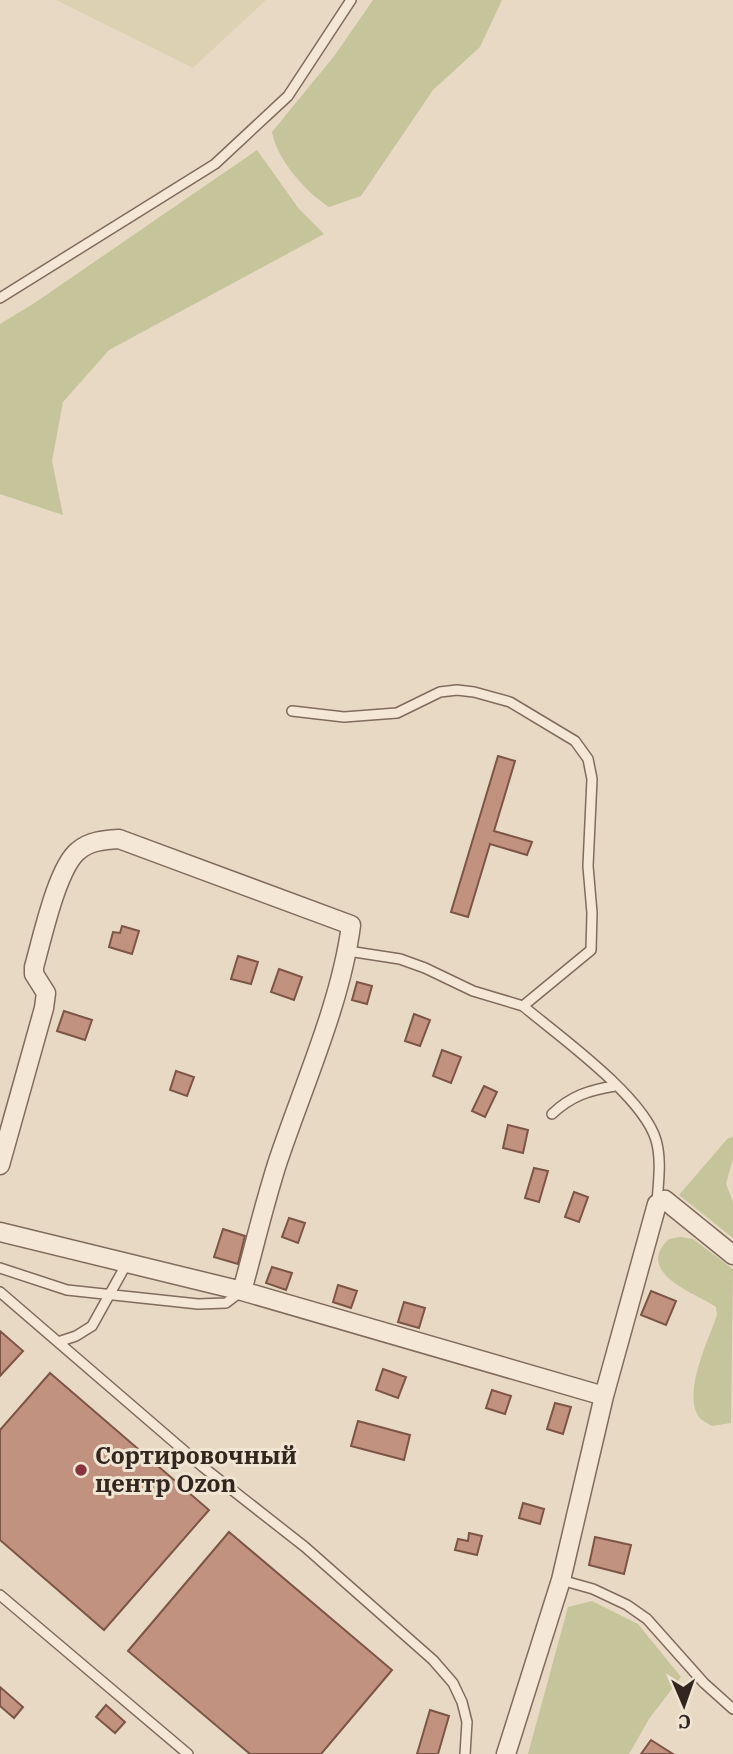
<svg xmlns="http://www.w3.org/2000/svg" width="733" height="1754" font-family="'IBM Plex Serif',serif">
<style>
.farmland{fill:#ddd1b3}
.green{fill:#c5c49a}
.building{fill:#c1927f;stroke:#7c5546;stroke-width:2}
.lines{fill:none;stroke-linecap:round;stroke-linejoin:round}
.service-casing{stroke:#806b5d;stroke-width:12}
.minor-casing{stroke:#806b5d;stroke-width:21}
.service{stroke:#f4e7d6;stroke-width:9}
.minor{stroke:#f4e7d6;stroke-width:18}
.poi-dot{fill:#88343f;stroke:#f0e4d3;stroke-width:2.5}
.labels{text-anchor:middle;stroke-width:6;stroke-linejoin:round;paint-order:stroke}
.poi-label{font-size:24px;font-weight:bold;fill:#32261f;stroke:#f0e4d3;text-anchor:start}
</style>
<rect width="100%" height="100%" fill="#e8d9c4"/>
<path class="farmland" d="M 56,0 L 266,0 L 193,68 Z"/>
<path class="green" d="M 373,0 L 502,0 L 480,47 L 433,90 L 361,196 L 329,207 C 306,192 277,160 272,132 L 335,55 Z
M 257,150 L 299,209 L 324,234 L 109,350 L 63,402 L 52,461 L 63,515 L 0,494 L 0,324 L 36,302 Z
M 733,1137 L 733,1159 L 726,1184 L 733,1202 L 733,1238 L 679,1195 L 728,1138 Z
M 680,1237 L 693,1239 L 733,1269 L 731,1423 L 712,1426 C 709,1424 701,1420 699,1417 C 682,1393 709,1339 717,1315 L 716,1307 C 696,1293 633,1273 669,1239 Z
M 592,1601 L 638,1624 L 681,1677 L 649,1719 L 629,1754 L 528,1754 L 568,1607 Z"/>
<path class="building" d="M 498,756 L 515,761 L 494,831 L 532,842 L 527,855 L 490,844 L 468,917 L 451,912 Z
M 122,926 L 139,931 L 132,954 L 109,947 L 113,932 L 120,933 Z
M 238,956 L 258,962 L 251,984 L 231,979 Z
M 279,969 L 302,977 L 294,1000 L 271,992 Z
M 357,982 L 372,986 L 367,1004 L 352,1000 Z
M 64,1011 L 92,1020 L 85,1040 L 57,1031 Z
M 414,1014 L 430,1020 L 420,1046 L 405,1041 Z
M 442,1050 L 461,1057 L 451,1083 L 433,1076 Z
M 176,1071 L 194,1077 L 187,1096 L 170,1090 Z
M 484,1086 L 497,1092 L 485,1117 L 472,1111 Z
M 508,1125 L 528,1130 L 523,1153 L 503,1148 Z
M 534,1168 L 548,1171 L 539,1202 L 525,1198 Z
M 574,1192 L 588,1197 L 579,1222 L 565,1217 Z
M 289,1218 L 305,1223 L 298,1243 L 282,1237 Z
M 223,1229 L 245,1236 L 238,1264 L 214,1257 Z
M 272,1267 L 292,1273 L 286,1290 L 266,1283 Z
M 338,1285 L 357,1291 L 351,1308 L 333,1302 Z
M 651,1291 L 676,1301 L 666,1325 L 641,1315 Z
M 404,1302 L 425,1308 L 419,1328 L 398,1322 Z
M 0,1331 L 23,1351 L 0,1376 Z
M 383,1369 L 406,1377 L 398,1398 L 376,1390 Z
M 50,1373 L 209,1510 L 104,1630 L 0,1540 L 0,1430 Z
M 492,1390 L 511,1396 L 505,1414 L 486,1408 Z
M 555,1403 L 571,1407 L 563,1434 L 547,1429 Z
M 358,1421 L 410,1435 L 404,1460 L 351,1446 Z
M 523,1503 L 544,1509 L 540,1524 L 519,1518 Z
M 229,1532 L 392,1670 L 321,1754 L 250,1754 L 128,1651 Z
M 469,1533 L 482,1536 L 477,1555 L 455,1550 L 458,1539 L 468,1541 Z
M 595,1537 L 631,1545 L 624,1574 L 589,1565 Z
M 0,1687 L 23,1707 L 14,1718 L 0,1706 Z
M 106,1705 L 125,1722 L 115,1733 L 96,1717 Z
M 430,1710 L 449,1716 L 438,1754 L 417,1754 Z
M 651,1740 L 673,1754 L 641,1754 Z"/>
<g class="lines">
<g class="service-casing">
<path id="service" d="M 0,298 L 215,164 L 288,96 L 351,0
M 292,711 L 344,717 L 397,713 L 440,692 L 457,690 L 474,692 L 510,702 L 575,741 L 588,759 L 592,779 L 588,866 L 592,913 L 591,950 L 523,1006 C 559,1036 643,1096 656,1140 C 662,1161 658,1183 657,1204
M 348,951 L 400,959 L 425,968 L 473,991 L 523,1006
M 552,1114 C 571,1096 589,1090 615,1086
M 0,1268 L 67,1290 L 198,1304 L 226,1303 L 242,1291
M 0,1292 L 203,1467 L 305,1547 L 433,1660 L 453,1683 L 462,1702 L 467,1722 L 465,1754
M 58,1342 L 76,1336 L 92,1326 L 127,1263
M 561,1580 L 593,1589 L 627,1605 L 647,1619 L 704,1683 L 733,1709
M 0,1595 L 188,1754"/>
</g>
<g class="minor-casing">
<path id="minor" d="M 0,1165 L 44,1008 L 46,993 L 34,974 L 34,967 C 42,939 57,868 78,851 C 89,841 104,840 119,839 L 351,925 C 341,1003 303,1086 278,1161 C 264,1204 254,1248 242,1291
M 0,1232 L 242,1291 L 604,1396
M 506,1754 L 561,1580 L 604,1396 L 657,1204 L 665,1200 L 733,1255"/>
</g>
<use href="#service" class="service"/>
<use href="#minor" class="minor"/>
</g>
<circle class="poi-dot" cx="81" cy="1470" r="7"/>
<g class="labels">
<g class="poi-label">
<text x="95" y="1464">Сортировочный<tspan x="95" dy="28">центр Ozon</tspan></text>
</g>
</g>
<g transform="translate(684 1705) rotate(178)" stroke="#f0e4d3" stroke-width="5" paint-order="stroke">
<path d="M0-5L12 26L0 18L-12 26Z" fill="#32261f"/>
<text y="-10" font-size="19" font-weight="bold" text-anchor="middle" fill="#32261f">С</text>
</g>
</svg>
